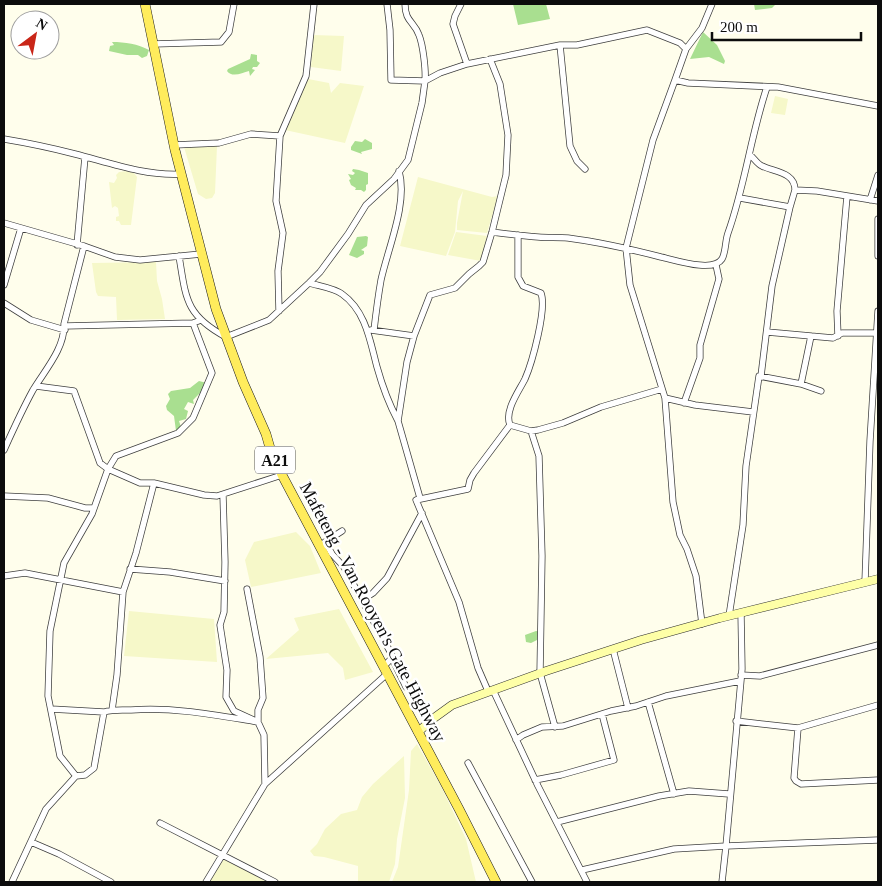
<svg xmlns="http://www.w3.org/2000/svg" width="882" height="886" font-family="'Times New Roman',serif">
<style>
.farmland{fill:#f6f8c9}
.forest{fill:#a9df90}
.lines{fill:none;stroke-linecap:round;stroke-linejoin:round}
.street-casing{stroke:#3f3f3f;stroke-width:7}
.secondary-casing{stroke:#2e2e2e;stroke-width:9}
.primary-casing{stroke:#1d1d1d;stroke-width:10}
.street{stroke:#fff;stroke-width:5.5}
.secondary{stroke:#feffa7;stroke-width:8}
.primary{stroke:#ffec5c;stroke-width:9}
.labels{text-anchor:middle;stroke-width:5;stroke-linejoin:round;paint-order:stroke}
.shield{fill:#fff;stroke:#555;stroke-width:1}
.shield-label{font-size:16px;font-weight:bold;fill:#0c0c0c}
.street-label{font-size:18px;fill:#0c0c0c;stroke:#fff}
</style>
<rect width="100%" height="100%" fill="#fffeec"/>
<path class="farmland" d="M 313,35 L 344,36 L 341,71 L 311,67 Z
M 308,79 L 329,83 L 331,93 L 340,83 L 364,86 L 345,143 L 285,130 Z
M 775,96 L 788,99 L 785,115 L 771,113 Z
M 217,146 L 215,193 L 212,198 L 206,199 L 198,194 L 184,147 Z
M 127,171 L 134,173 L 137,177 L 131,225 L 121,225 L 119,221 L 116,221 L 116,217 L 119,216 L 118,208 L 115,206 L 112,208 L 109,182 L 114,183 L 117,178 L 116,175 L 119,172 Z
M 418,177 L 492,197 L 498,196 L 487,233 L 457,230 L 457,223 L 463,191 L 458,201 L 455,232 L 446,256 L 400,246 Z
M 456,232 L 487,236 L 481,261 L 448,255 Z
M 156,262 L 157,281 L 162,299 L 165,319 L 117,320 L 116,297 L 98,296 L 96,292 L 92,263 Z
M 296,532 L 310,546 L 321,573 L 251,587 L 245,560 L 254,542 Z
M 339,609 L 373,672 L 345,680 L 343,668 L 328,653 L 266,659 L 299,630 L 294,618 Z
M 129,611 L 214,619 L 217,662 L 124,656 Z
M 417,744 L 441,786 L 466,839 L 476,882 L 392,882 L 398,867 L 409,790 L 411,751 Z
M 404,756 L 405,798 L 397,839 L 395,864 L 389,882 L 358,882 L 358,866 L 324,857 L 314,856 L 310,851 L 317,844 L 325,829 L 341,814 L 357,810 L 362,797 L 373,784 Z
M 224,859 L 266,881 L 208,882 Z"/>
<path class="forest" d="M 513,4 L 546,4 L 550,19 L 518,25 Z
M 754,4 L 776,4 L 772,8 L 755,10 Z
M 703,32 L 717,45 L 725,61 L 724,64 L 709,57 L 690,59 Z
M 112,42 C 125,42 138,44 149,50 L 147,56 L 142,58 L 138,55 L 127,55 L 109,51 L 110,46 L 114,45 Z
M 251,54 L 257,55 L 257,61 L 260,63 L 257,67 L 253,67 L 252,69 L 255,70 L 250,76 L 249,71 C 242,73 232,78 227,71 L 228,69 L 250,59 Z
M 365,139 L 372,143 L 372,149 L 361,152 L 362,154 L 351,150 L 351,147 L 355,141 L 362,142 Z
M 353,169 L 359,170 L 368,173 L 368,184 L 366,185 L 366,190 L 364,192 L 361,190 L 355,190 L 356,188 L 351,185 L 349,180 L 351,179 L 348,174 L 353,175 L 355,173 L 352,171 Z
M 366,236 L 368,237 L 367,246 L 361,250 L 364,251 L 364,254 L 357,258 L 349,255 L 357,237 Z
M 199,381 L 207,383 L 206,387 L 193,400 L 194,404 L 188,402 L 184,409 L 188,411 L 186,419 L 179,421 L 181,427 L 176,431 L 174,416 L 167,410 L 166,406 L 170,399 L 168,394 L 171,391 L 190,388 Z
M 536,631 L 542,632 L 541,638 L 531,643 L 526,642 L 525,635 Z"/>
<g class="lines">
<g class="street-casing">
<path id="street" d="M 387,4 L 390,30 L 391,80 L 425,81 C 426,70 423,45 419,35 C 414,21 405,22 405,4
M 461,4 L 455,16 L 453,24 L 467,64
M 153,44 L 221,42 L 229,32 L 234,4
M 560,45 L 570,146 L 577,161 L 585,169
M 686,49 L 702,28 L 712,4
M 675,80 L 653,140 L 626,248 L 630,285 L 665,398 L 673,502 L 680,535 L 687,549 L 696,576 L 702,624
M 4,139 C 28,143 52,148 75,154 C 110,163 145,176 181,174
M 174,145 L 219,143 L 251,134 L 280,136
M 750,155 C 754,158 757,164 762,166 C 774,172 795,172 795,190 L 817,191 L 878,201
M 740,198 L 790,207 L 795,190
M 870,200 L 878,175
M 878,219 L 878,256
M 4,223 L 84,246 L 115,257 L 140,260 L 201,254
M 492,232 C 507,234 523,236 538,237 C 548,238 558,237 568,238 C 599,242 630,249 661,257 C 675,260 713,273 722,259 C 726,252 725,241 728,233 C 745,186 751,134 767,87
M 77,245 L 85,157
M 179,256 C 186,298 185,315 226,337 L 269,320 L 309,283 L 320,272 L 348,234 L 366,205 L 394,179 L 408,160 L 422,103 L 425,81 L 440,73 L 467,64 L 560,45 L 577,45 L 647,30 L 680,43 L 686,49 L 675,80 L 688,83 L 778,87 L 878,106
M 309,283 C 319,286 334,288 342,294 C 366,311 370,341 377,367 C 382,385 389,404 398,421
M 4,285 L 21,228
M 4,303 L 31,320 L 65,330
M 279,311 L 278,271 L 283,233 L 276,201 L 280,136 L 306,76 L 314,4
M 65,326 L 193,323 L 201,320
M 371,330 L 414,336
M 374,330 C 376,313 378,297 381,280 C 388,248 408,203 399,171
M 767,332 L 833,338 L 842,333 L 878,333
M 838,336 L 837,311 L 847,196
M 761,376 L 772,286 L 790,207
M 801,384 L 811,336
M 36,386 L 74,391 L 100,463 L 108,469 L 140,483 L 154,483 L 204,495 L 217,496 L 282,475
M 665,398 L 695,405 L 753,412
M 684,403 L 700,358 L 700,345 L 719,279 L 716,265
M 510,425 C 504,411 519,391 525,379 C 532,363 547,309 541,293 L 523,286 L 518,277 L 518,235
M 510,425 L 531,431 L 538,430 L 563,423 L 601,407 L 662,389
M 531,431 L 539,456 L 542,556 L 540,673 L 555,727
M 4,450 C 13,430 22,410 33,390 C 45,370 65,348 64,324 L 84,246
M 223,495 L 225,562 L 224,612 L 220,625 L 227,670 L 226,697 L 234,711 L 258,722 L 264,735 L 265,784
M 4,496 L 48,498 L 85,508 L 94,508
M 420,498 L 398,421 L 407,362 L 414,336 L 430,295 L 455,288 L 469,274 L 479,266 L 483,262 L 492,232 L 506,175 L 508,135 L 500,84 L 490,59
M 325,542 L 332,554 L 344,567 L 393,657 L 384,666
M 322,544 L 342,531
M 130,569 L 170,572 L 225,581
M 4,576 L 25,573 L 123,592
M 865,582 L 870,441 L 878,311
M 362,600 L 373,593 L 387,578 L 422,513
M 729,616 L 743,525 L 746,466 L 759,376 L 801,384 L 821,391
M 613,649 L 628,708
M 392,658 L 406,687
M 741,675 L 760,676 L 878,645
M 493,690 L 538,786 L 587,882
M 488,691 L 478,668 L 459,602 L 416,500 L 468,489 L 470,480 L 474,473 L 510,425
M 648,702 L 674,794
M 51,709 L 104,712 C 113,709 122,710 131,710 C 176,707 215,715 258,722 L 258,710 L 263,698 L 260,657 L 247,589
M 112,710 L 117,675 L 123,592 L 136,553 L 154,483
M 736,721 L 798,728 L 878,705
M 798,728 L 794,778 L 796,781 L 801,784 L 878,780
M 516,740 L 523,735 L 542,727 L 563,726 L 611,711 L 636,706 L 666,696 L 740,681
M 468,763 L 532,882
M 76,776 L 60,756 L 48,696 L 50,631 L 64,563 L 92,514 L 108,469 L 116,456 L 178,433 L 193,418 L 212,373 L 193,323
M 535,780 L 561,775 L 614,760 L 602,714
M 557,822 L 659,796 L 689,791 L 729,794
M 160,823 L 275,882
M 31,842 L 59,854 L 111,882
M 582,870 L 674,849 L 726,846 L 742,669 L 741,613
M 12,882 L 46,809 L 76,776 L 85,775 L 94,768 L 104,712
M 206,882 L 265,784 L 388,673
M 722,882 L 726,846 L 878,840"/>
</g>
<g class="secondary-casing">
<path id="secondary" d="M 418,732 L 434,718 L 452,705 L 546,671 L 641,640 L 720,618 L 878,579"/>
</g>
<g class="primary-casing">
<path id="primary" d="M 145,4 L 175,150 L 216,309 L 243,382 L 266,434 L 270,448 L 282,475 L 459,809 L 496,882"/>
</g>
<use href="#street" class="street"/>
<use href="#secondary" class="secondary"/>
<use href="#primary" class="primary"/>
</g>
<g class="labels">
<rect class="shield" x="255" y="446.5" width="40" height="27" rx="4"/>
<g class="shield-label">
<text x="275" y="466">A21</text>
</g>
<g class="street-label">
<text transform="translate(373 612) rotate(62)" y="6">Mafeteng - Van Rooyen's Gate Highway</text>
</g>
</g>
<rect width="882" height="886" fill="none" stroke="#0c0c0c" stroke-width="10"/>
<g transform="translate(35 35) rotate(32)"><circle r="24" fill="#ffffff" stroke="#9e9e9e"/>
<path d="M0-4L9 19L0 12L-9 19Z" fill="#c92618"/>
<text y="-8" font-size="14" font-weight="bold" text-anchor="middle" fill="#0c0c0c">N</text>
</g>
<path d="M712 32v8h149v-8" fill="none" stroke="#0c0c0c" stroke-width="2.5"/>
<text x="720" y="32" font-size="15" fill="#0c0c0c" stroke="#ffffff" stroke-width="4" paint-order="stroke">200 m</text>
</svg>
